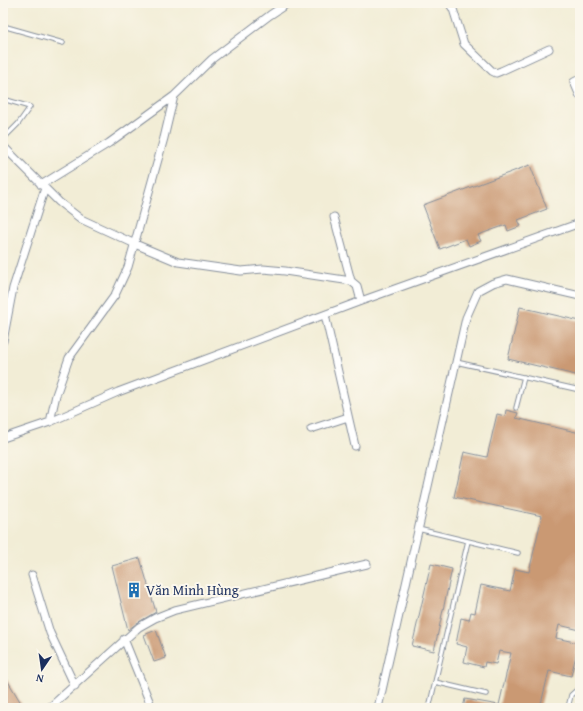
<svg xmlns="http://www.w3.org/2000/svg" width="583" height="711" font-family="'Gentium Book Plus',serif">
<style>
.building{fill:#ca9973}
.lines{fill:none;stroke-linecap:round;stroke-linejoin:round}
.service-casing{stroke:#868e9a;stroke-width:5.5}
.minor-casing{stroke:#868e9a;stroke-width:9}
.service{stroke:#fff;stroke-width:3.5}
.minor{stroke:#fff;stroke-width:7}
.labels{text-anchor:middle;stroke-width:4;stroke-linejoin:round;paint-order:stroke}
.poi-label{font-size:14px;fill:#1b2f5e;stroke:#fbf7ec;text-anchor:start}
</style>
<rect width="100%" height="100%" fill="#fbf7ec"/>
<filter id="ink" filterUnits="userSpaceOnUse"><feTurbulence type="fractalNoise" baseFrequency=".025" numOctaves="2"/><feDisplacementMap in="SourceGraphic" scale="8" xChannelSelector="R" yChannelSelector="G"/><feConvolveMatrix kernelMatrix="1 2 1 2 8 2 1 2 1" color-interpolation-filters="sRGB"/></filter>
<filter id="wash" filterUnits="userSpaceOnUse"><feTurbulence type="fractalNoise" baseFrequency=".012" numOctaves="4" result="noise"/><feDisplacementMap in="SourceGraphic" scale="16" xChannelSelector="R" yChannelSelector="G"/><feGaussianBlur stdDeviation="0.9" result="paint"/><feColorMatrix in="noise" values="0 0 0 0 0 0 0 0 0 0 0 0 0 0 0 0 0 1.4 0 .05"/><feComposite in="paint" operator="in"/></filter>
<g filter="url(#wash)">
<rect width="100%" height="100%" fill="#f2edd6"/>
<g id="blocks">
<path class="building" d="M 530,165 L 547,209 L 518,220 L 521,226 L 508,231 L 506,225 L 478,235 L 481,241 L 469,246 L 466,239 L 440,249 L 423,205 Z
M 520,307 L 580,321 L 580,376 L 508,359 Z
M 506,410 L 518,413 L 516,418 L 580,433 L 580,630 L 559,625 L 556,638 L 579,643 L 571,676 L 549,671 L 540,708 L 463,708 L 465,699 L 499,705 L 511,653 L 499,651 L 496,664 L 485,662 L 484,667 L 464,662 L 467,647 L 456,644 L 461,618 L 469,620 L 471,612 L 475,613 L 481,585 L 510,591 L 515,569 L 529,572 L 542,516 L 454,497 L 464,452 L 487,457 L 497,414 L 505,416 Z
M 140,558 L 156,612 L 137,623 L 128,630 L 112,566 Z
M 431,564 L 452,569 L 434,651 L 412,646 Z
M 156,630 L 166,658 L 154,662 L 144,635 Z
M 3,673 L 24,708 L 3,708 Z"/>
</g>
</g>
<g filter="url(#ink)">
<use href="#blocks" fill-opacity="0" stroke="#868e9a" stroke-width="1"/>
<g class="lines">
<g class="service-casing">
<path id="service" d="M 3,26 L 63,43
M 3,99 L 30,107 L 18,124 L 3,139
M 456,362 L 580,390
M 516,408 L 524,377
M 418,529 L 518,553
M 435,682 L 486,694
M 429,708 L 468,541
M 568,708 L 571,695 L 580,687"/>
</g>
<g class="minor-casing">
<path id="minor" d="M 449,3 L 453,9 L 464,44 L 492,71 L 496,73 L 501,71 L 549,49
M 580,79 L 574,82 L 580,96
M 3,146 L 59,202 L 81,219 L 135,244 L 178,262 L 241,271 L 263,269 L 285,271 L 351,281 L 357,286 L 361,301
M 41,185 L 109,143 L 174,96
M 334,217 L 351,281
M 325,315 L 355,446
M 3,341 L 13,288 L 45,188
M 50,422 L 56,395 L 69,358 L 115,295 L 128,267 L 164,138 L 174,96 L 212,59 L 270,15 L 288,3
M 311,429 L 348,417
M 3,438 L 50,422 L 118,392 L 361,301 L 580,223
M 32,575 L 50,633 L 75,686
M 124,639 L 152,708
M 49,708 L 139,627 L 155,618 L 175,610 L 367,564
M 378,708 L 466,318 L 478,291 L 493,283 L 507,279 L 580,296"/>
</g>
<use href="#service" class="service"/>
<use href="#minor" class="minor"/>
</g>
</g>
<defs>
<g id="building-bare" transform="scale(1.2)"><path d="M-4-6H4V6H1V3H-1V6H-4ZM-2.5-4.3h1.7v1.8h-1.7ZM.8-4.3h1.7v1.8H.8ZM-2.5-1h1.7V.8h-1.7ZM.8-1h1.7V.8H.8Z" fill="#1f6fb2" stroke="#fbf7ec" stroke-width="2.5" paint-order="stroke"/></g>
</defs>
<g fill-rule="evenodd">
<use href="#building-bare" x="134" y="590"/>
</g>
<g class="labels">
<g class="poi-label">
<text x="146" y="595">Văn Minh Hùng</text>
</g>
</g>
<rect width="583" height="711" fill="none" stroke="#fbf7ec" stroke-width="16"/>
<g transform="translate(42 669) rotate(193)" stroke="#fbf7ec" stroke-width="3" paint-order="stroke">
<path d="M0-3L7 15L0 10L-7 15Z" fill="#1b2f5e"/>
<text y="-6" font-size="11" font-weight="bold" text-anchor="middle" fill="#1b2f5e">N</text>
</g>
</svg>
